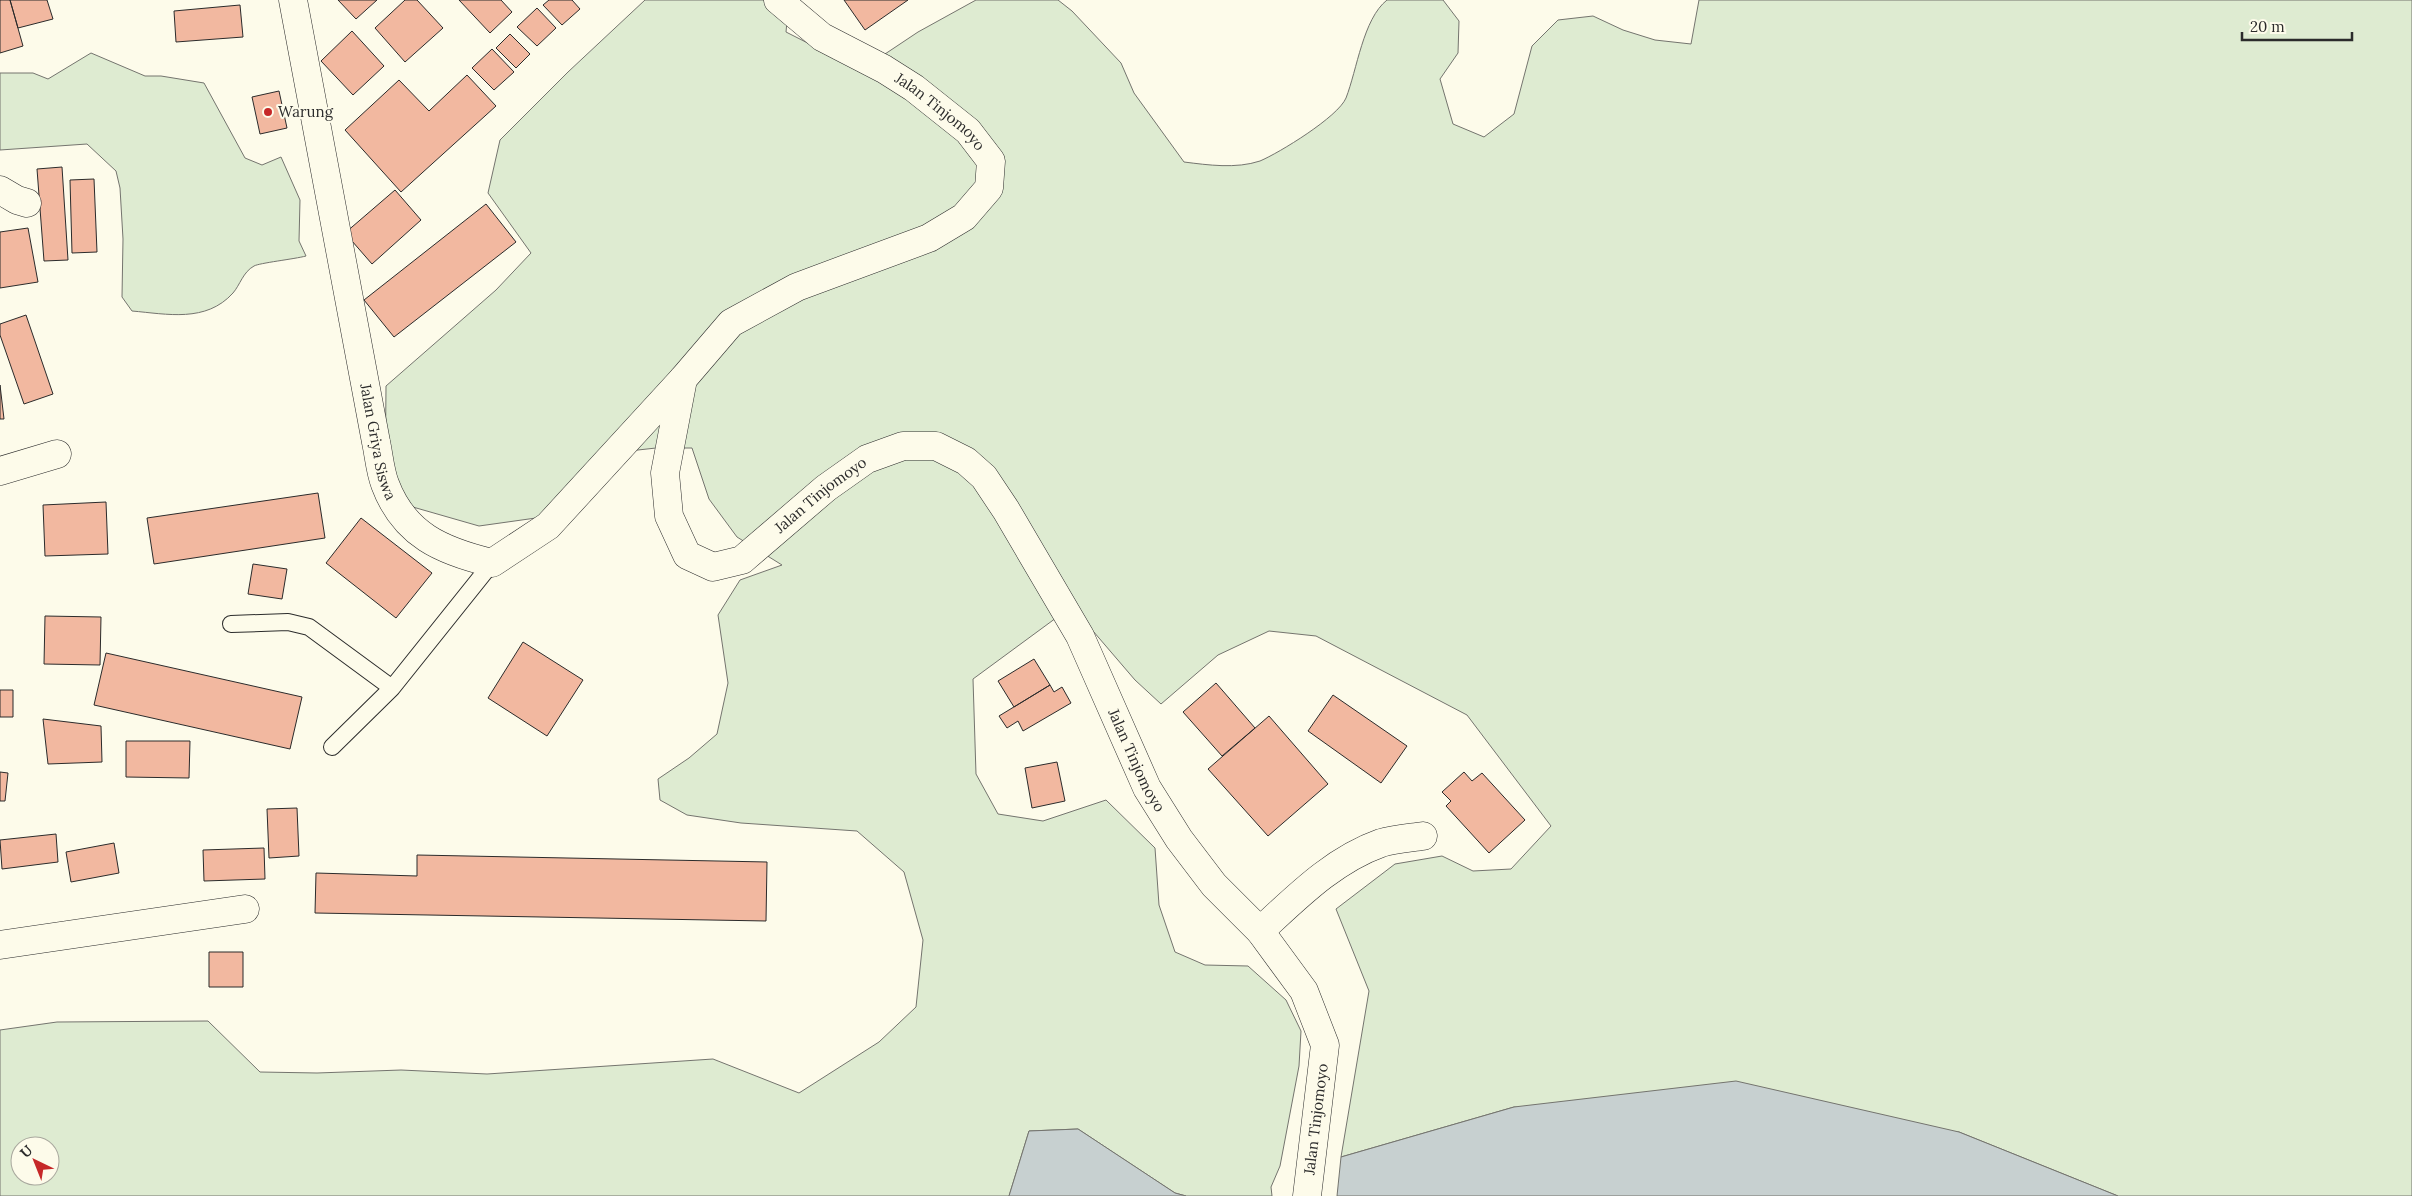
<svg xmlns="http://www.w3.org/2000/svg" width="2412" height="1196" font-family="Lora,serif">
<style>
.green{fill:#deebd1;stroke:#74746e;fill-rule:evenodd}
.water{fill:#c7d0d0;stroke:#74746e}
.building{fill:#f2b8a0;stroke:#2b2b2b}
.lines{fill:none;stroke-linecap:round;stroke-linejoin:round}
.lane-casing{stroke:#2b2b2b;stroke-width:18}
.street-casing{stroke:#2b2b2b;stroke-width:29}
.lane{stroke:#fdfbea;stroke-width:16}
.street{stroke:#fdfbea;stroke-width:28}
.poi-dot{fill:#c62828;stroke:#fdfbea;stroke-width:2}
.labels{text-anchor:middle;stroke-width:4;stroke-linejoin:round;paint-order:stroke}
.poi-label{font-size:15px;fill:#2b2b2b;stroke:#fdfbea;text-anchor:start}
.street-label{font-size:15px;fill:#2b2b2b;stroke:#fdfbea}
</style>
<rect width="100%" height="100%" fill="#fdfbea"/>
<path class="green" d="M 645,0 L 789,0 L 786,32 L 861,70 L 918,32 L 976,0 L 1058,0 L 1072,11 L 1121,63 L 1134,93 L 1184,162 C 1208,165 1236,169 1260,161 C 1279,153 1338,117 1346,98 C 1357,70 1363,19 1387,0 L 1443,0 L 1459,21 L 1458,53 L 1440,79 L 1453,124 L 1484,137 L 1514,114 L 1532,46 L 1558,20 L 1593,16 L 1623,30 L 1655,40 L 1691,44 L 1699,0 L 2412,0 L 2412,1196 L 2118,1196 L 1959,1132 L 1514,1107 L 1341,1157 L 1369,991 L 1336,909 L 1395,864 L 1442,856 L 1473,871 L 1511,869 L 1551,826 L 1467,715 L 1316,636 L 1269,631 L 1218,655 L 1161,704 L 1135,680 L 1087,624 L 1056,618 L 973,679 L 976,774 L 998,814 L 1043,821 L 1106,800 L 1155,848 L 1159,905 L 1175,952 L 1205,965 L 1248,966 L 1286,1000 L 1301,1031 L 1299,1066 L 1280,1166 L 1271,1187 L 1272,1196 L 1186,1196 L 1175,1193 L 1078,1129 L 1029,1131 L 1009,1196 L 0,1196 L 0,1030 L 57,1022 L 208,1021 L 260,1072 L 317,1073 L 401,1070 L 487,1074 L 713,1059 L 799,1093 L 879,1042 L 916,1007 L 923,940 L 904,872 L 857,831 L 741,823 L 687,815 L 660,800 L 658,779 L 689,758 L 717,734 L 728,683 L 718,615 L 740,580 L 782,565 L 737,537 L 709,499 L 692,448 L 656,448 L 629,451 L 543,517 L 479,526 L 385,499 L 386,386 L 496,290 L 531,253 L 488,193 L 500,140 L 568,72 ZM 20,1146 L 50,1146 L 50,1176 L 20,1176 Z
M 91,53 L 145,76 L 161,76 L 204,83 L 245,158 L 262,165 L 281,157 L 300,200 L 299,241 L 306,256 C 295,259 259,263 254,266 C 243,272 240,285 233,293 C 206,323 167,314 132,311 L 122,297 L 123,239 L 120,188 L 116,171 L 87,144 L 0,150 L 0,73 L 33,73 L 48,79 Z"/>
<path class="water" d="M 1736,1081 L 1959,1132 L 2118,1196 L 1337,1196 L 1341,1157 L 1514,1107 Z
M 1078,1129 L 1175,1193 L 1186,1196 L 1009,1196 L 1029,1131 Z"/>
<path class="building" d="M 0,0 L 10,0 L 23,46 L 0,53 Z
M 10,0 L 47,0 L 53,19 L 18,28 Z
M 338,0 L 377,0 L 356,19 Z
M 405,0 L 417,0 L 443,28 L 405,62 L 375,28 Z
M 459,0 L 501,0 L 512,12 L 490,33 Z
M 549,0 L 572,0 L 580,9 L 562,25 L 543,5 Z
M 844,0 L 908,0 L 865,30 Z
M 240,5 L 243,37 L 176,42 L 174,11 Z
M 537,8 L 556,28 L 537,46 L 517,27 Z
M 352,31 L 384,66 L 353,95 L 321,61 Z
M 510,34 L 530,54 L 516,68 L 496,48 Z
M 492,49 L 514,72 L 494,90 L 472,68 Z
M 467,75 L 496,106 L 401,192 L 345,130 L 399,80 L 429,111 Z
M 279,91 L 287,128 L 260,134 L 252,97 Z
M 62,167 L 68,260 L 44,261 L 37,169 Z
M 94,179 L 97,252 L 72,253 L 70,180 Z
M 395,190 L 421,220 L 372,264 L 345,233 Z
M 486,204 L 516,242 L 394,337 L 364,300 Z
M 28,228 L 38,282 L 0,288 L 0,232 Z
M 26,315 L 53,394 L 24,404 L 0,335 L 0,324 Z
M 0,385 L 4,419 L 0,419 Z
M 318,493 L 325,538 L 154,564 L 147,518 Z
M 106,502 L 108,554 L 45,556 L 43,505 Z
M 361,518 L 432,573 L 396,618 L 326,563 Z
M 253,564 L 287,569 L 282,599 L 248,594 Z
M 45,616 L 101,617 L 100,665 L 44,664 Z
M 523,642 L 583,680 L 547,736 L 488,698 Z
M 106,653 L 302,697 L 290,749 L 94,705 Z
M 1034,659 L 1050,685 L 1014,707 L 998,681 Z
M 1216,683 L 1255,728 L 1222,756 L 1183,712 Z
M 1050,685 L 1054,692 L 1062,687 L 1071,703 L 1023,731 L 1018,721 L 1007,728 L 999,716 Z
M 0,690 L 13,690 L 13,717 L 0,717 Z
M 1333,695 L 1407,746 L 1381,783 L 1308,731 Z
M 1269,716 L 1328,784 L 1268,836 L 1208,769 Z
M 43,719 L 101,726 L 102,762 L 48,764 Z
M 126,741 L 190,741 L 189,778 L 126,777 Z
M 1057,762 L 1065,801 L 1032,808 L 1025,768 Z
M 0,772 L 8,773 L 5,801 L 0,801 Z
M 1464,772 L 1472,781 L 1482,773 L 1525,820 L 1489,853 L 1446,806 L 1451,801 L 1442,792 Z
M 297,808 L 299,856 L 269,858 L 267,809 Z
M 56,834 L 58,862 L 2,869 L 0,840 Z
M 114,843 L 119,873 L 71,882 L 66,852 Z
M 264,848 L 265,879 L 204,881 L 203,850 Z
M 417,855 L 767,862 L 766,921 L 315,913 L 316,873 L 417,876 Z
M 209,952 L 243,952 L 243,987 L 209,987 Z"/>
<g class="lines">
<g class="lane-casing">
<path id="lane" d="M 231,624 L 288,622 L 309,627 L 392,688
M 332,747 L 392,688 L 492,563"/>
</g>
<g class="street-casing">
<g id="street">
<path id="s1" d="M 293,0 L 376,442 C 379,456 380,471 385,484 C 404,535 442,551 492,563 L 548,526 L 683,379"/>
<path id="s2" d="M 778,0 L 822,37 L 884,69 L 914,88 L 968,131 L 991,161 L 989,188 L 964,217 L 929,238 L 797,287 L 731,323 L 683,379 L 665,473 L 669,516 L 687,555 L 713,567 L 742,560 L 826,488 L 867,459 L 903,446 L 936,446 L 966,461 L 984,477 L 1006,510 L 1080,636 L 1147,788 L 1179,839 L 1214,885 L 1260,931 L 1304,991 L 1325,1045 L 1307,1196"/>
<path d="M 0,190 L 17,200 L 27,203"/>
<path d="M 0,471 L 57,454"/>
<path d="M 1260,931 C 1297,897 1333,860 1381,843 C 1394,839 1409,838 1423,836"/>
<path d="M 0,945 L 245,909"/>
</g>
</g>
<use href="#lane" class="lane"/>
<use href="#street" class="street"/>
</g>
<circle class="poi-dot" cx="268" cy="112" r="5"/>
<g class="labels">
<g class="poi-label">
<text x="278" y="117">Warung</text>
</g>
<g class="street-label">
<text dy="5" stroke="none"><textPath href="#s2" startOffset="198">Jalan Tinjomoyo</textPath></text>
<text dy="5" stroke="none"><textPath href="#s1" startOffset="450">Jalan Griya Siswa</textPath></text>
<text dy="5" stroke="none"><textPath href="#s2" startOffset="1008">Jalan Tinjomoyo</textPath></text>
<text dy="5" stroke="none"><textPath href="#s2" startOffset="1518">Jalan Tinjomoyo</textPath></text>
<text transform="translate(1316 1119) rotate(-83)" y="5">Jalan Tinjomoyo</text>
</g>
</g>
<g transform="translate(35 1161) rotate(317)"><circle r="24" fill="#fdfbea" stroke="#a9a89e"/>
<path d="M0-4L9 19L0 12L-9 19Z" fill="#c62828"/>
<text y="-8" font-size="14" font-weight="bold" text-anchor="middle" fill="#2b2b2b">U</text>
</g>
<path d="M2242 32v8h110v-8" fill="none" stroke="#2b2b2b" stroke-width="2.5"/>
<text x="2250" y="32" font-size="15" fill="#2b2b2b" stroke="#fdfbea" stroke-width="4" paint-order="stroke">20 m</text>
</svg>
